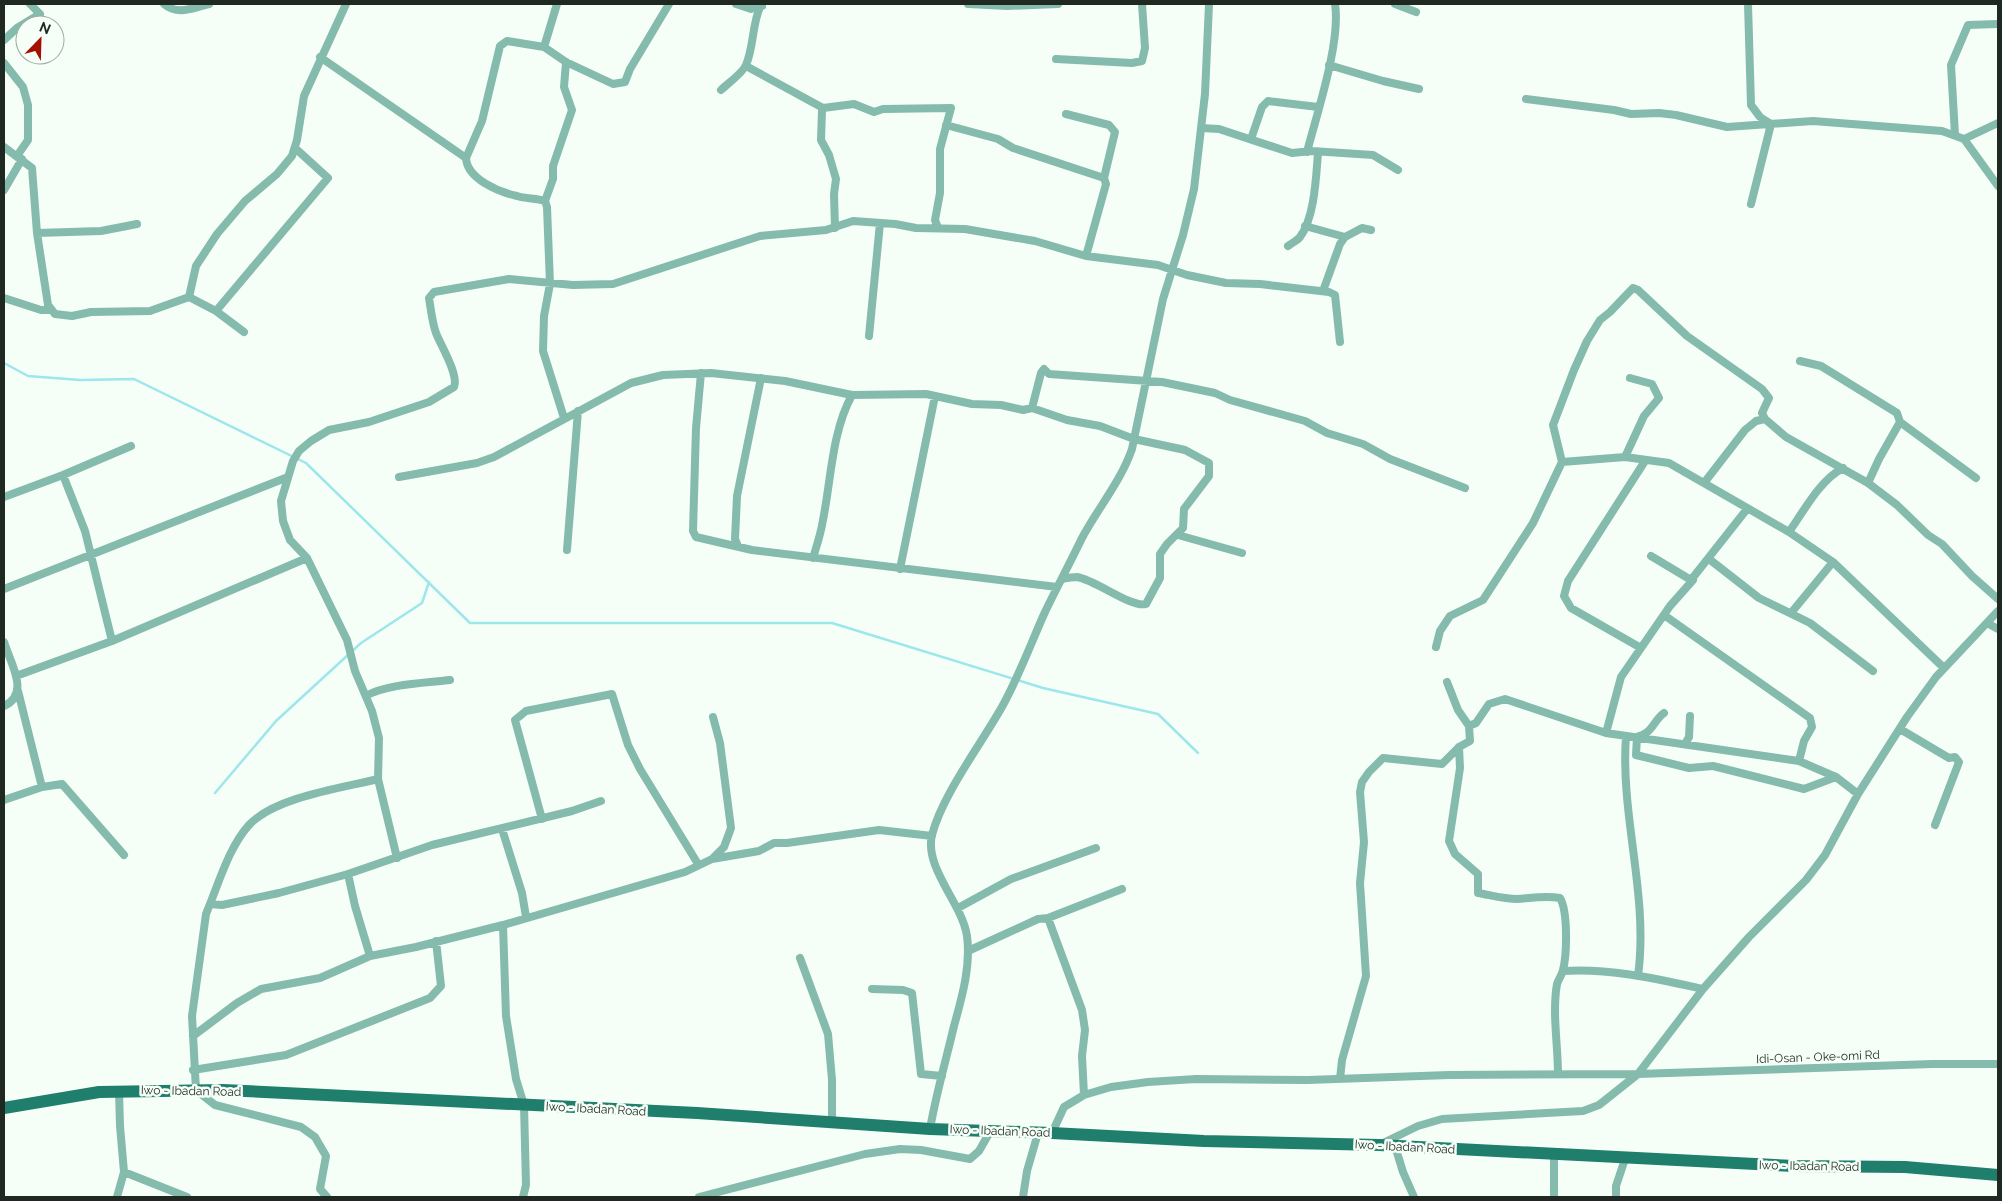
<svg xmlns="http://www.w3.org/2000/svg" width="2002" height="1201" font-family="Raleway,sans-serif">
<style>
.lines{fill:none;stroke-linecap:round;stroke-linejoin:round}
.stream{stroke:#9de6eb;stroke-width:2.5}
.minor{stroke:#85bbad;stroke-width:8}
.primary{stroke:#207f6c;stroke-width:12}
.labels{text-anchor:middle;stroke-width:5;stroke-linejoin:round;paint-order:stroke}
.street-label{font-size:12px;fill:#1f2821;stroke:#f5fff7}
</style>
<rect width="100%" height="100%" fill="#f5fff7"/>
<g class="lines">
<path class="stream" d="M 4,363 L 28,376 L 80,380 L 134,379 L 306,463 L 470,623 L 832,623 L 1043,688 L 1158,714 L 1198,753
M 215,793 L 276,721 L 361,643 L 422,603 L 429,582"/>
<path class="minor" d="M 164,4 C 178,16 192,8 209,4
M 736,4 L 751,9 L 762,6
M 968,4 L 1007,6 L 1058,4
M 1395,4 L 1416,12
M 1748,4 L 1751,105 L 1760,117 L 1771,124
M 4,40 L 17,28 L 40,14 L 30,4
M 544,47 L 557,4
M 320,57 L 466,158
M 1056,59 L 1132,63 L 1142,61 L 1145,48 L 1142,4
M 4,63 L 23,87 L 28,105 L 28,140 L 17,156
M 1329,65 L 1383,81 L 1419,89
M 746,66 L 823,108
M 721,90 C 728,83 742,74 746,65 C 754,46 752,25 760,7
M 1526,99 L 1614,110 L 1631,114 L 1659,113 L 1676,115 L 1727,127 L 1813,121 L 1942,131 L 1964,139 L 1998,186
M 1066,114 L 1109,125 L 1115,132 L 1104,178
M 946,125 L 998,139 L 1013,148 L 1104,178 L 1106,184 L 1086,256
M 1201,128 L 1219,129 L 1292,153 L 1312,151 L 1373,155 L 1398,170
M 1955,135 L 1951,65 L 1968,25 L 1998,24
M 1251,139 L 1262,107 L 1268,101 L 1318,107
M 1964,139 L 1998,123
M 4,147 L 32,168 L 37,233 L 48,305 L 55,314 L 72,316 L 91,312 L 150,311 L 189,297
M 1307,152 C 1317,113 1341,42 1335,4
M 4,190 L 22,159
M 545,201 C 536,198 526,199 517,196 C 499,192 467,179 466,158 L 482,121 L 500,46 L 507,41 L 544,47 L 566,62 L 613,84 L 625,82 L 630,69 L 669,4
M 1751,204 L 1771,124
M 1305,226 L 1345,237
M 835,228 L 834,194 L 836,179 L 829,155 L 821,140 L 822,110 L 823,108 L 854,104 L 874,112 L 883,109 L 951,108 L 940,149 L 940,193 L 935,220 L 938,228
M 37,233 L 101,231 L 137,224
M 1288,246 C 1292,243 1298,240 1300,237 C 1315,217 1316,176 1318,153
M 1323,291 L 1340,244 L 1345,237 L 1362,228 L 1371,230
M 4,298 L 41,310 L 50,310
M 216,311 L 328,178 L 295,148
M 244,332 L 216,311 L 189,297 L 196,266 L 217,234 L 245,201 L 277,174 L 292,156 L 297,140 L 304,96 L 346,4
M 869,336 L 880,223
M 1800,361 L 1821,366 L 1897,413 L 1900,422 L 1879,459 L 1868,483
M 701,373 L 696,428 L 693,531 L 696,537 L 752,550 L 1057,587
M 1032,408 L 1041,373 L 1044,369 L 1049,374 L 1162,382 L 1215,393 L 1230,400 L 1305,421 L 1327,433 L 1363,444 L 1390,459 L 1465,488
M 564,418 L 543,351 L 544,316 L 550,284 L 547,207 L 545,201 L 553,179 L 553,166 L 572,110 L 564,87 L 566,62
M 1900,422 L 1976,478
M 1625,457 L 1644,416 L 1659,398 L 1652,384 L 1630,378
M 63,475 L 85,531 L 112,641
M 399,477 L 477,463 L 494,457 L 631,383 L 663,375 L 711,373 L 785,381 L 852,395 L 926,394 L 972,404 L 1001,405 L 1023,410 L 1032,408 L 1067,420 L 1100,426 L 1134,439 L 1185,450 L 1209,463 L 1209,476 L 1184,509 L 1183,528 L 1167,544 L 1160,554 L 1160,578 L 1146,604 C 1131,608 1096,580 1077,577 C 1073,577 1067,578 1062,579
M 1704,483 L 1745,430 L 1756,421 L 1765,419
M 4,497 L 63,475 L 131,446
M 1789,532 C 1804,511 1819,481 1843,468
M 1178,535 L 1242,553
M 738,546 L 735,539 L 737,496 L 761,378
M 567,550 L 578,411
M 1651,556 L 1691,580 L 1747,509
M 813,558 C 817,545 821,533 823,520 C 831,480 832,431 852,395
M 1709,559 L 1759,598 L 1810,623 L 1873,671
M 900,569 L 935,396
M 4,589 L 288,477
M 1791,613 L 1833,562
M 1664,615 L 1810,718 L 1812,727 L 1804,741 L 1799,761
M 1987,623 L 1998,629
M 4,642 C 10,662 31,694 4,706
M 1436,647 L 1440,631 L 1450,616 L 1483,600 L 1533,523 L 1562,462
M 1641,648 L 1571,608 L 1564,596 L 1568,581 L 1645,461
M 1944,668 L 1833,562 L 1789,532 L 1669,463 L 1625,457 L 1562,462 L 1553,425 L 1574,370 L 1587,341 L 1600,320 L 1610,312 L 1633,288 L 1638,290 L 1687,336 L 1762,389 L 1769,398 L 1762,413 L 1765,419 L 1786,437 L 1868,483 L 1897,505 L 1928,535 L 1942,544 L 1972,576 L 1998,599
M 16,676 L 112,641 L 307,558
M 1447,682 L 1458,710 L 1469,726
M 18,691 L 42,787
M 366,696 C 386,684 426,683 450,680
M 1664,713 C 1653,721 1653,733 1637,737 L 1636,755 L 1689,768 L 1713,766 L 1804,789 L 1836,777
M 1900,729 L 1949,758 L 1955,757 L 1959,762 L 1935,825
M 1606,733 L 1621,677 L 1670,606 L 1693,580
M 1626,736 C 1620,816 1649,895 1638,976
M 1685,744 L 1689,737 L 1690,716
M 1459,747 L 1460,768 L 1449,841 L 1455,854 L 1478,874 L 1478,893 C 1490,895 1504,899 1517,899 C 1532,898 1545,895 1560,898 C 1568,911 1567,954 1563,970 C 1562,975 1558,980 1557,984 C 1552,1013 1558,1045 1558,1074
M 4,800 L 42,787 L 62,784 L 124,855
M 542,819 L 515,720 L 526,711 L 612,694 L 628,745 L 640,769 L 698,864
M 502,829 L 522,893 L 526,917
M 397,858 L 378,779 L 379,738 L 372,711 L 355,671 L 347,640 L 307,558 L 290,540 L 283,521 L 281,501 L 293,461 L 299,451 L 311,441 L 329,430 L 369,422 L 429,402 L 454,387 C 459,375 441,346 436,333 C 432,322 431,310 429,298 L 434,292 L 509,279 L 573,285 L 613,284 L 760,236 L 826,230 L 853,221 L 895,224 L 916,228 L 965,229 L 1035,241 L 1086,256 L 1158,265 L 1187,275 L 1226,283 L 1260,284 L 1329,292 L 1335,295 L 1340,342
M 712,859 L 724,847 L 731,828 L 720,743 L 713,717
M 348,874 L 355,906 L 370,956
M 210,904 C 220,879 230,846 249,825 C 275,797 342,788 378,779
M 958,908 L 1011,879 L 1096,848
M 1048,918 L 1122,889
M 503,925 L 506,1016 L 516,1079 L 524,1105 L 526,1185 L 523,1197
M 968,951 L 1038,919 L 1048,918 L 1082,1010 L 1085,1030 L 1082,1056 L 1084,1095
M 800,958 L 828,1034 L 832,1080 L 832,1123
M 1563,971 C 1610,968 1657,979 1703,989
M 872,989 L 903,990 L 912,993 L 921,1074 L 942,1076
M 193,1036 L 237,1003 L 261,989 L 320,978 L 370,956 L 416,947 L 503,925 L 685,872 L 712,859 L 759,851 L 774,843 L 787,843 L 879,830 L 932,836
M 193,1070 L 286,1055 L 430,998 L 441,986 L 436,941
M 1340,1079 L 1342,1060 L 1366,976 L 1360,883 L 1364,842 L 1360,792 L 1362,782 L 1369,772 L 1383,758 L 1442,764 L 1459,747 L 1470,741 L 1469,726 L 1476,723 L 1489,704 L 1505,699 L 1606,733 L 1799,761 L 1836,777 L 1858,794
M 930,1129 C 936,1094 946,1060 954,1026 C 962,997 971,966 967,936 C 962,903 924,868 932,835 C 942,795 982,743 1003,705 C 1019,676 1031,643 1045,612 C 1057,587 1070,563 1082,538 C 1098,508 1121,481 1132,449 L 1163,299 L 1183,235 L 1194,189 L 1205,94 L 1209,4
M 1052,1133 L 1064,1107 L 1084,1095 L 1111,1087 L 1148,1082 L 1196,1079 L 1308,1080 L 1449,1075 L 1638,1074 L 1932,1064 L 1998,1064
M 1383,1143 L 1418,1126 L 1442,1119 L 1583,1111 L 1599,1105 L 1638,1074 L 1703,989 L 1749,937 L 1806,880 L 1825,855 L 1858,794 L 1907,717 L 1936,677 L 1998,611
M 1395,1146 L 1403,1172 L 1414,1197
M 1554,1155 L 1554,1197
M 124,1172 L 187,1197
M 117,1197 L 124,1172 L 120,1126 L 119,1091
M 327,1197 L 320,1189 L 326,1156 L 315,1137 L 301,1127 L 215,1105 L 196,1090 L 192,1016 L 206,914 L 210,904 L 222,905 L 279,893 L 348,874 L 432,845 L 572,811 L 601,801
M 699,1197 L 865,1154 L 900,1149 L 921,1150 L 970,1159 L 979,1151 L 991,1130
M 1023,1197 L 1027,1171 L 1038,1133
M 1616,1197 L 1616,1186 L 1625,1159"/>
<path class="primary" d="M 4,1108 L 99,1092 L 223,1090 L 697,1113 L 930,1129 L 1052,1133 L 1204,1141 L 1379,1145 L 1795,1166 L 1905,1167 L 1998,1175"/>
</g>
<g class="labels">
<g class="street-label">
<text transform="translate(1818 1057) rotate(-2)" y="4">Idi-Osan - Oke-omi Rd</text>
<text transform="translate(191 1091) rotate(1)" y="4">Iwo - Ibadan Road</text>
<text transform="translate(596 1109) rotate(3)" y="4">Iwo - Ibadan Road</text>
<text transform="translate(1000 1131) rotate(2)" y="4">Iwo - Ibadan Road</text>
<text transform="translate(1405 1147) rotate(3)" y="4">Iwo - Ibadan Road</text>
<text transform="translate(1809 1166) rotate(1)" y="4">Iwo - Ibadan Road</text>
</g>
</g>
<rect width="2002" height="1201" fill="none" stroke="#1f2821" stroke-width="10"/>
<g transform="translate(40 40) rotate(23)"><circle r="24" fill="#f5fff7" stroke="#9fa9a1"/>
<path d="M0-4L9 19L0 12L-9 19Z" fill="#a40f00"/>
<text y="-8" font-size="14" font-weight="bold" text-anchor="middle" fill="#1f2821">N</text>
</g>
</svg>
